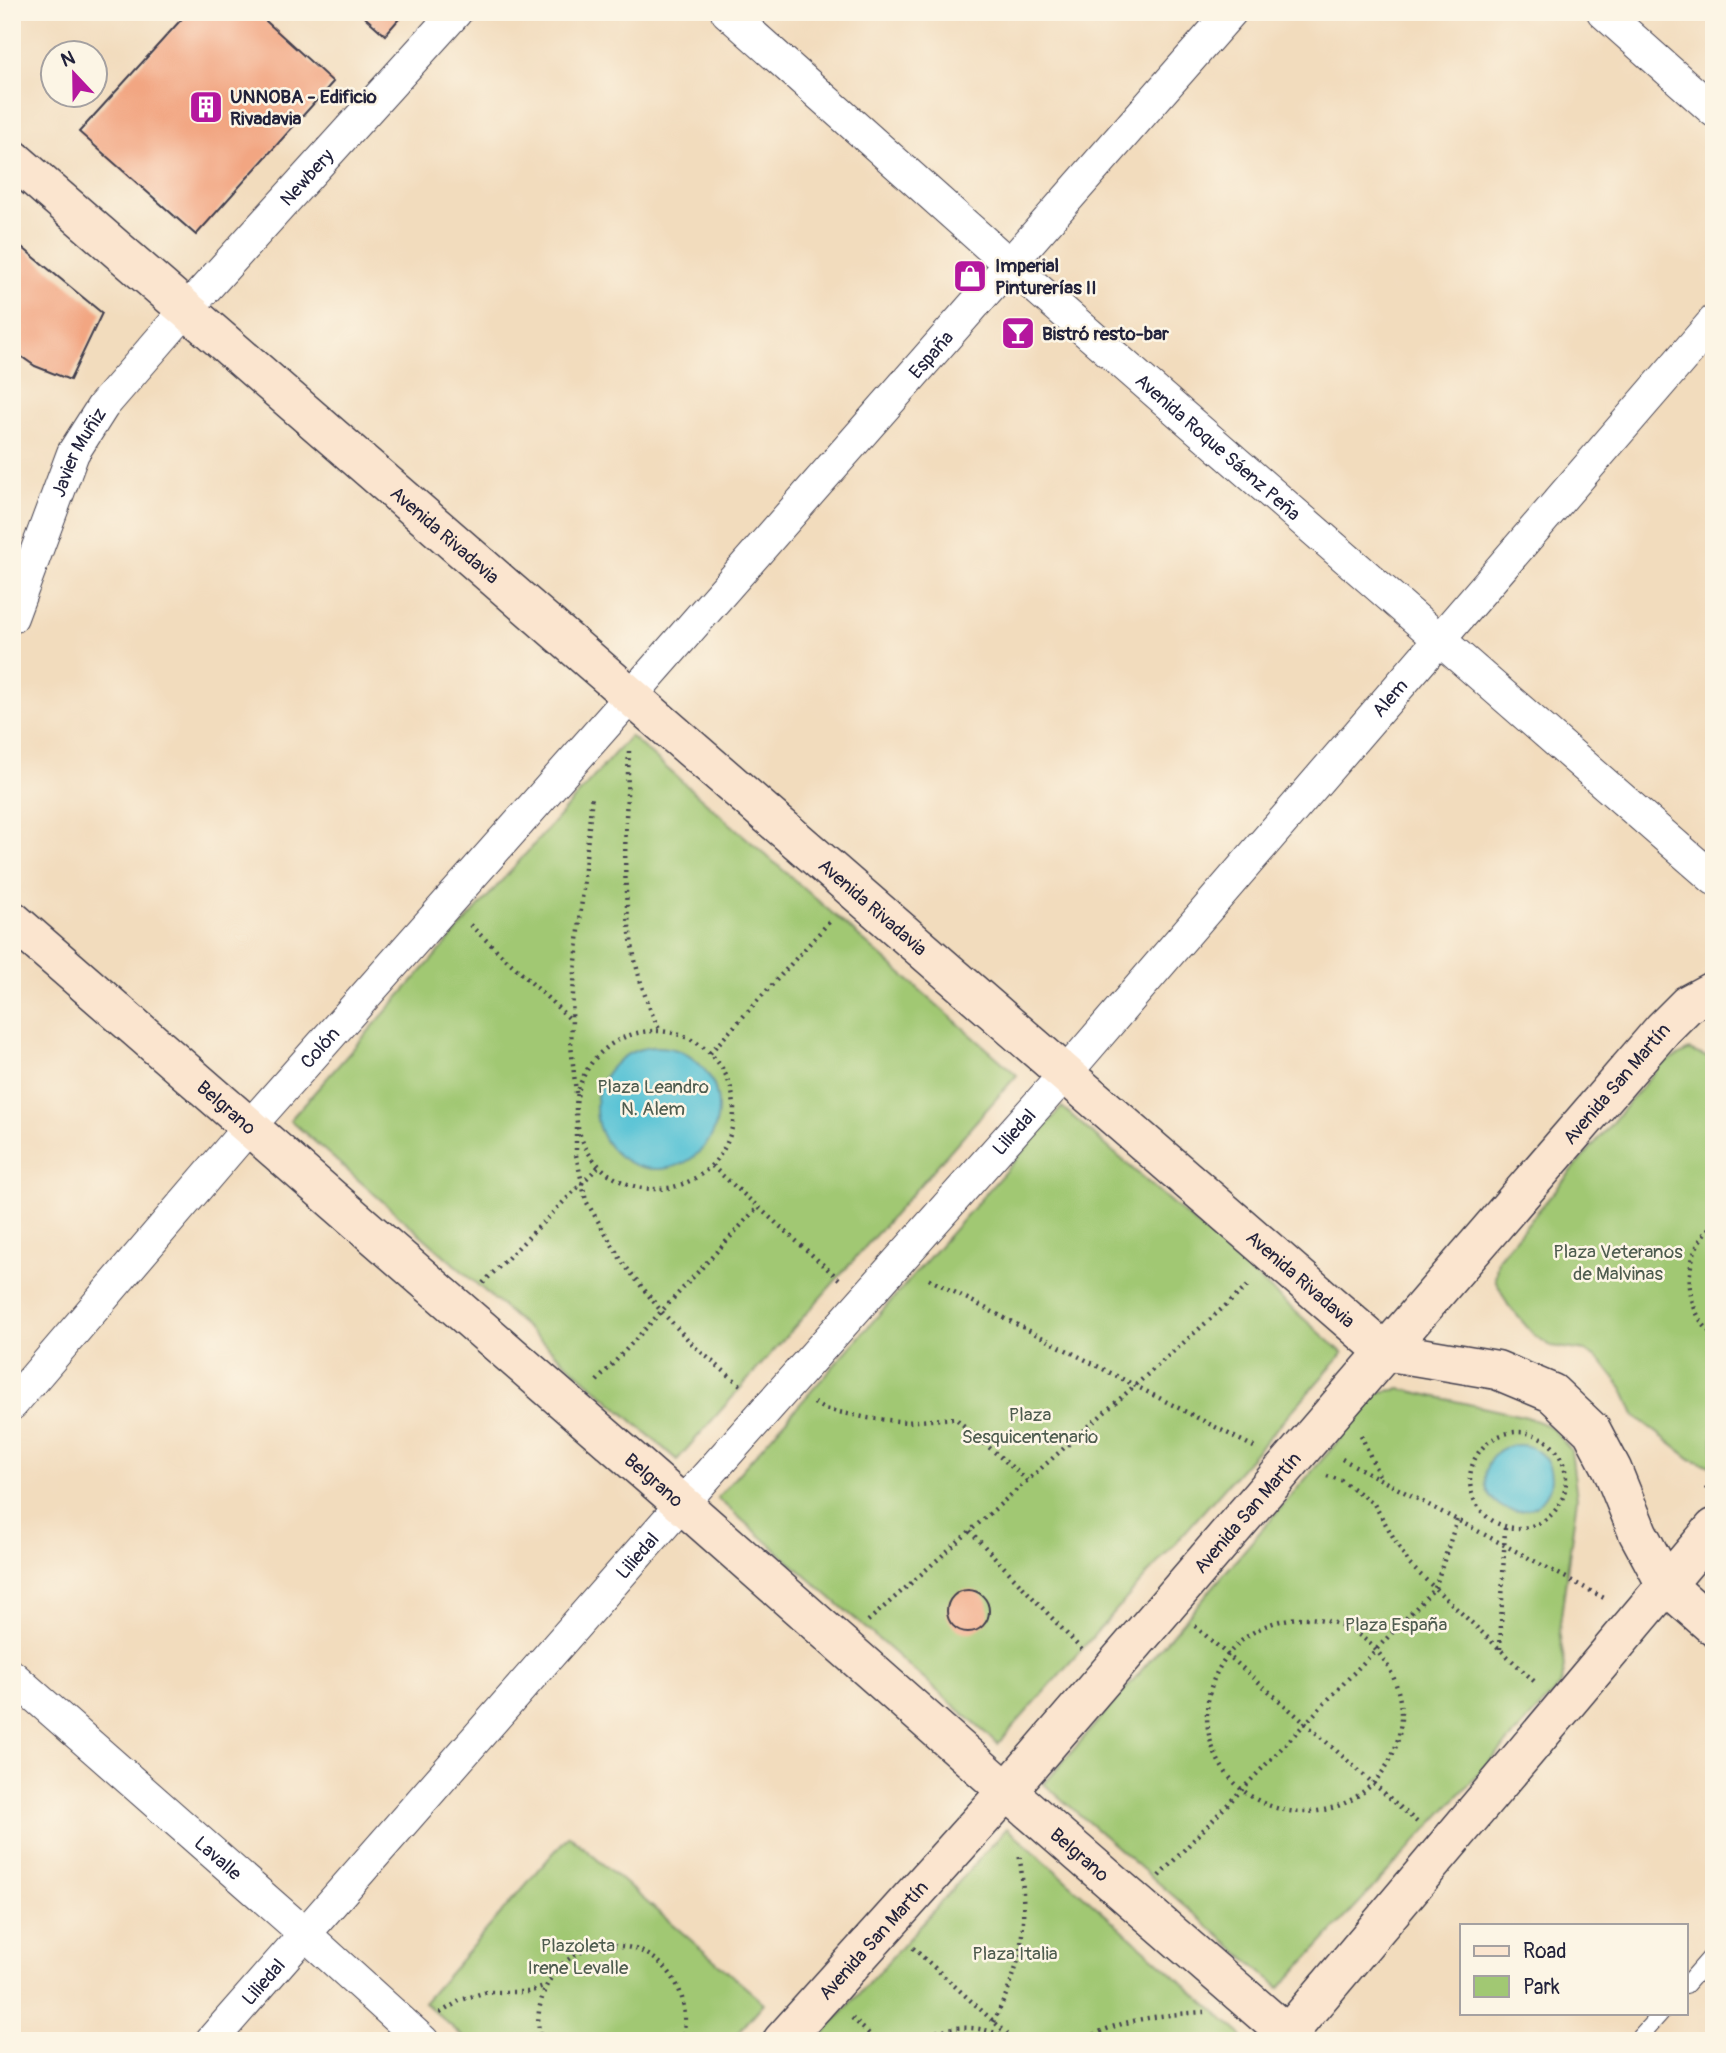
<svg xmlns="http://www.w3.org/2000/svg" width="1726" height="2053" font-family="Pangolin,sans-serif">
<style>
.park{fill:#a1c873;stroke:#627557;stroke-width:2}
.water{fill:#59c3d5;stroke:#3e7288;stroke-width:2}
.building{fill:#f2a682}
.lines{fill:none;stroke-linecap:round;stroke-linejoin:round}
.service-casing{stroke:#413e4e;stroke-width:18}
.minor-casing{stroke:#413e4e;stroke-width:34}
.secondary-casing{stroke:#413e4e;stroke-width:41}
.path{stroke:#413e4e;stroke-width:4.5;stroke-dasharray:2 5;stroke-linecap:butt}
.service{stroke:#fff;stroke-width:16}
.minor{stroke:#fff;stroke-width:32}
.secondary{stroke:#fbe5cf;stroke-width:38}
.labels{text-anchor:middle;stroke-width:5;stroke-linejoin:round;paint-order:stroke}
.poi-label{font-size:19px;font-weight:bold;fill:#22223b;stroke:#fcf5e5;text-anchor:start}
.street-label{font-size:19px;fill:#22223b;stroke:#fcf5e5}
.park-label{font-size:19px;fill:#4e5c4f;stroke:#fcf5e5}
</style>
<rect width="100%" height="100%" fill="#fcf5e5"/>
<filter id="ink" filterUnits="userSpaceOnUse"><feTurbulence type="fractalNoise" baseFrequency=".0143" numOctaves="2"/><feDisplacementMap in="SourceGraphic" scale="14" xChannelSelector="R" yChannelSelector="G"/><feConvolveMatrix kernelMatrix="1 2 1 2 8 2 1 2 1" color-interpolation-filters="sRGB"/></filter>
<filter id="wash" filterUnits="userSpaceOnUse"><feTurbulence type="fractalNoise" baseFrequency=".00686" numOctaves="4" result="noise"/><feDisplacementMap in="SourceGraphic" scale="28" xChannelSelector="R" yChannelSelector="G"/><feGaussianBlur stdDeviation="1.57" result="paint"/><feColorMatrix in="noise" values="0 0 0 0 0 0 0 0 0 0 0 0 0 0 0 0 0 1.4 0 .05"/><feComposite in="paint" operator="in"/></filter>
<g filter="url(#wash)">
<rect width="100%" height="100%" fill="#f2dcbd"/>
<path class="park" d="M 630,736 L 1017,1075 L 677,1460 L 290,1120 Z
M 1689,1050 L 1714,1060 L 1713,1467 L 1691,1459 L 1634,1415 L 1623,1389 L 1602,1362 L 1585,1351 L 1551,1346 L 1534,1335 L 1508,1305 L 1495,1279 L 1498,1259 L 1660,1065 Z
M 1062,1107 L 1343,1353 L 998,1744 L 717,1498 Z
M 1401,1389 L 1527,1417 L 1551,1427 L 1571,1450 L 1577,1498 L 1559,1631 L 1565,1666 L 1561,1685 L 1280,1988 L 1044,1784 L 1380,1392 Z
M 1007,1828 L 1243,2036 L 1239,2041 L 817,2041 Z
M 569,1835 L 764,2003 L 731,2041 L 468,2041 L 424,2002 Z"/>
<path class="water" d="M596 1108a61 61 0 1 1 122 0a61 61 0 1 1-122 0Z
M1485 1478a33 33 0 1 1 66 0a33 33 0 1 1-66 0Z"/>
<g id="blocks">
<path class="building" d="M 188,12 L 256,12 L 333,82 L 196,235 L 79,132 Z
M 359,12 L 405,12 L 385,35 Z
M 12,239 L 102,313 L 70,380 L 35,366 L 12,350 Z
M947 1611a21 21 0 1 1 42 0a21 21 0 1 1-42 0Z"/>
</g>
</g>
<g filter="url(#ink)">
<use href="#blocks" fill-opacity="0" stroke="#413e4e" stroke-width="2"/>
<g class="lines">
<g class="service-casing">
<path id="service" d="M 1686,1985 L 1714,1953
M 1636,2041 L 1661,2013"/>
</g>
<g class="minor-casing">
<g id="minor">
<path id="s1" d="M 727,12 L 1010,265 L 1714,879"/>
<path d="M 1603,12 L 1714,111"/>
<path id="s2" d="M 12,617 L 73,453 L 103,406 L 186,310 L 456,12"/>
<path id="s3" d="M 12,1404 L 249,1127 L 631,696 L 1231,12"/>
<path id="s4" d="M 12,1676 L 304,1933 L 423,2041"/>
<path id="s5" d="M 211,2041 L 682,1504 L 1065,1074 L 1714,321"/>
</g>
</g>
<g class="secondary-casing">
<g id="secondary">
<path id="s6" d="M 12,158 L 1384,1351 L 1497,1370 L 1552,1393 L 1592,1431 L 1612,1469 L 1638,1533 L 1666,1585 L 1714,1627"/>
<path id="s7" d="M 12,920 L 682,1504 L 1007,1791 L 1295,2041"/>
<path id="s8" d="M 782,2041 L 1007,1791 L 1663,1029 L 1688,1004 L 1714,990"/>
<path d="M 1282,2041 L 1714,1528"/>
</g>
</g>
<path class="path" d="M 629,751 C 625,849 615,940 660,1031
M 470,925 L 571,1020
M576 1110a79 79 0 1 1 158 0a79 79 0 1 1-158 0Z
M 710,1053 L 832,919
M 576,1093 L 571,1045 L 573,993 L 592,795
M 576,1127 L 576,1155 L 586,1201 L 623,1263 L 661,1311 L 695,1347 L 743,1387
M 712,1166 L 839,1279
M 1714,1223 C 1686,1248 1682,1294 1703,1324 C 1706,1328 1710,1332 1714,1336
M 929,1279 L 1254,1447
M 483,1283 L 599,1166
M 597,1381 L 758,1207
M 814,1403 L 824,1409 L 868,1418 L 907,1422 L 955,1418 L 1027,1480
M1470 1480a48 48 0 1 1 96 0a48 48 0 1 1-96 0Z
M 1361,1435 L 1380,1478
M 1342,1459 L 1606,1599
M 1327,1476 L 1341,1480 L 1374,1504 L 1409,1564 L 1536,1683
M 1706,1490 L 1714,1472
M 970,1531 L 1082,1650
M1207 1715a97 97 0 1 1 194 0a97 97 0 1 1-194 0Z
M 868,1621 L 1250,1284
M 1195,1626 L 1417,1822
M 1500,1649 L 1505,1527
M 1159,1876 L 1435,1588 L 1457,1520
M 913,1948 L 1015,2041
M 440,2013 L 461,2000 L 486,1992 L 528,1992 L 544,1987
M 852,2018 L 877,2041
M 994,2022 C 1004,1999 1016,1975 1020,1950 C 1025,1919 1024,1884 1019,1853
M 542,2041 C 536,2028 538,2011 542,1998 C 562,1928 662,1928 682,1998 C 686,2012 686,2027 681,2041
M 918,2041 C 947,2022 981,2025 1011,2039
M 1081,2041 C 1120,2019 1160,2015 1204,2012"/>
<use href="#service" class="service"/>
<use href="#minor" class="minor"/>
<use href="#secondary" class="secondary"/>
</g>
</g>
<defs>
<g id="building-square" transform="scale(1.75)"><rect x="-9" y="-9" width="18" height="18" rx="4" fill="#b5179e" stroke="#fcf5e5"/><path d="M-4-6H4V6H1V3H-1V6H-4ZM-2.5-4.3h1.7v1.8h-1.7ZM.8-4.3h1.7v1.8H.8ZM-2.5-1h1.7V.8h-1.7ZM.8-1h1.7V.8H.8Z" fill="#fff"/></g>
<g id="shop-square" transform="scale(1.75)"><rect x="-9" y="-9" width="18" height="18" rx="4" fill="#b5179e" stroke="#fcf5e5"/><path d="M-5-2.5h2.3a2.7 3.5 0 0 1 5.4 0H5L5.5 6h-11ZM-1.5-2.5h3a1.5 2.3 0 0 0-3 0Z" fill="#fff"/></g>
<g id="bar-square" transform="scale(1.75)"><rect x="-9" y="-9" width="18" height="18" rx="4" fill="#b5179e" stroke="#fcf5e5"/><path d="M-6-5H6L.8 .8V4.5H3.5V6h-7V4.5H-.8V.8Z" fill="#fff"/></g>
</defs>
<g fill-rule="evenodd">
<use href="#building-square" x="206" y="107"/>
<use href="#shop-square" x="970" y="276"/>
<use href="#bar-square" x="1018" y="333"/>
</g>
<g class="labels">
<g class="poi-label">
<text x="230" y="103">UNNOBA - Edificio<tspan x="230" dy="22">Rivadavia</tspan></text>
<text x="995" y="272">Imperial<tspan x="995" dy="22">Pinturerías II</tspan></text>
<text x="1042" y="340">Bistró resto-bar</text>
</g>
<g class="street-label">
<text dy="7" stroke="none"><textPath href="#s2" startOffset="537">Newbery</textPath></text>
<text dy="7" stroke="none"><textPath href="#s3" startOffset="1395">España</textPath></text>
<text dy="7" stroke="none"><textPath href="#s1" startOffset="656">Avenida Roque Sáenz Peña</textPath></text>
<text dy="7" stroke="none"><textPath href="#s2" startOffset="178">Javier Muñiz</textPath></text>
<text dy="7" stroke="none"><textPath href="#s6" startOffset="574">Avenida Rivadavia</textPath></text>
<text dy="7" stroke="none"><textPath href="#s5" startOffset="1787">Alem</textPath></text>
<text dy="7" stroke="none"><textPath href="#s6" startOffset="1141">Avenida Rivadavia</textPath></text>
<text dy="7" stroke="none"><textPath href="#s3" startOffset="471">Colón</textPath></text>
<text dy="7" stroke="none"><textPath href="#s8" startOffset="1270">Avenida San Martín</textPath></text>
<text dy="7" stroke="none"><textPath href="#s7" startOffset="285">Belgrano</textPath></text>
<text dy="7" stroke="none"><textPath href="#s5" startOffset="1213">Liliedal</textPath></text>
<text dy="7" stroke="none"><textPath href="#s6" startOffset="1708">Avenida Rivadavia</textPath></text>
<text dy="7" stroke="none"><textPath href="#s7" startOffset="852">Belgrano</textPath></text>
<text dy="7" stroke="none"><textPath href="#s8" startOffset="704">Avenida San Martín</textPath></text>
<text dy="7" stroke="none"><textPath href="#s5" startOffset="646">Liliedal</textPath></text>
<text dy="7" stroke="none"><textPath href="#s7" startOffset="1419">Belgrano</textPath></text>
<text dy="7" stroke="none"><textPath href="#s4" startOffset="275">Lavalle</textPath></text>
<text dy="7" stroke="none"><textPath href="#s8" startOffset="136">Avenida San Martín</textPath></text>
<text dy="7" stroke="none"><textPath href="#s5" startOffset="79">Liliedal</textPath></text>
</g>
<g class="park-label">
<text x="653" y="1093">Plaza Leandro<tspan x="653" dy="22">N. Alem</tspan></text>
<text x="1618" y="1258">Plaza Veteranos<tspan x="1618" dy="22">de Malvinas</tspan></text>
<text x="1030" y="1421">Plaza<tspan x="1030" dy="22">Sesquicentenario</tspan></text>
<text x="1396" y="1631">Plaza España</text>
<text x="578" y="1952">Plazoleta<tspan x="578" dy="22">Irene Levalle</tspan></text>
<text x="1015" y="1960">Plaza Italia</text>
</g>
</g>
<rect width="1726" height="2053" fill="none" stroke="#fcf5e5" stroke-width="42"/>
<rect x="1460" y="1924" width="228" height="91" fill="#fcf5e5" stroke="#a5a1a1" stroke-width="2"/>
<rect x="1474" y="1946" width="35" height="10" fill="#fbe5cf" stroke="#a5a1a1" stroke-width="2"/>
<text x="1523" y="1958" font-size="21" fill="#22223b">Road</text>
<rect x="1474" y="1976" width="35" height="21" fill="#a1c873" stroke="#a5a1a1" stroke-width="2"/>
<text x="1523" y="1994" font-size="21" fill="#22223b">Park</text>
<g transform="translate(74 74) rotate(338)"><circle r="33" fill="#fcf5e5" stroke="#a5a1a1" stroke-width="2"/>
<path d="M0-5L12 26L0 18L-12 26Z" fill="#b5179e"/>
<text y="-10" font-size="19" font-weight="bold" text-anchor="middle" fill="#22223b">N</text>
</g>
</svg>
